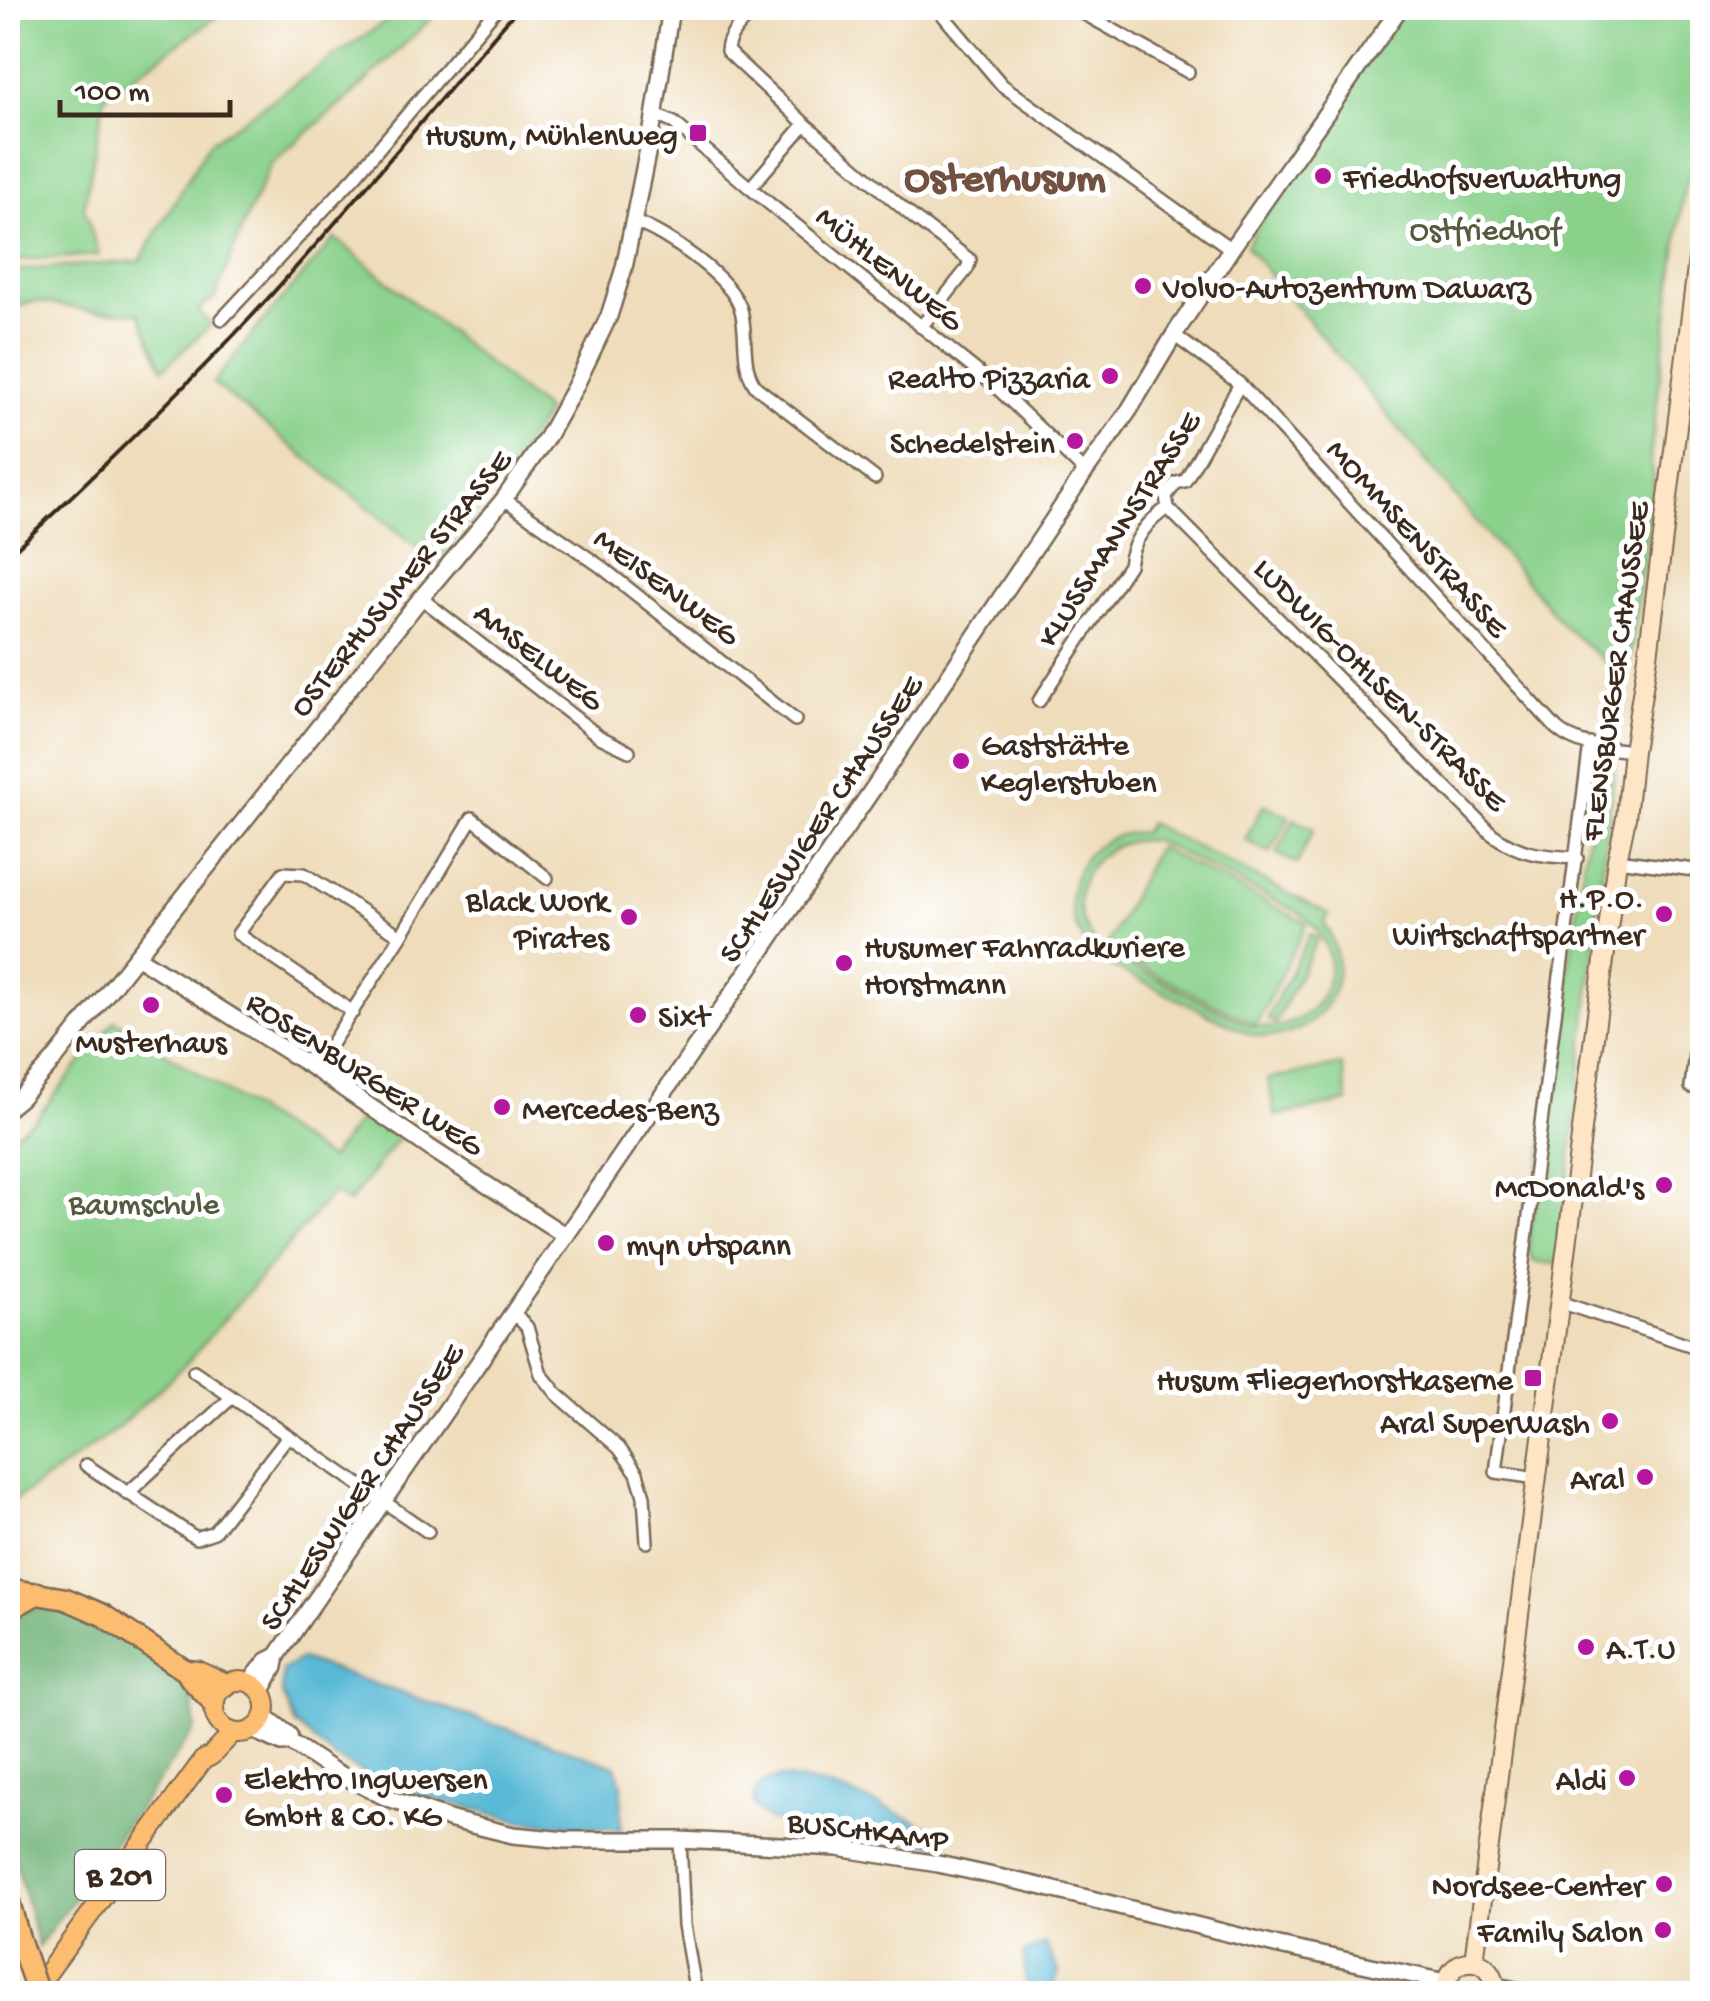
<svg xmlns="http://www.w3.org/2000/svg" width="1710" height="2001" font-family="'Gochi Hand',sans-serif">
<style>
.green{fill:#8ad18c;stroke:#627e55;stroke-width:2.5;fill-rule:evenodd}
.forest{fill:#6fb378;stroke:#556e4b;stroke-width:2.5}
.water{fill:#58b9d6;stroke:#4a727a;stroke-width:2.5}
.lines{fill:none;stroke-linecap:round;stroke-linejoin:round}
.minor-casing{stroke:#7a6855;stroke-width:16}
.tertiary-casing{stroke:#7a6855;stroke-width:20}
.secondary-casing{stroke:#7a6855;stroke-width:22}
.primary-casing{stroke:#7a6855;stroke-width:22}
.trunk-casing{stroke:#7a6855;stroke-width:25}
.minor{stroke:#fff;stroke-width:11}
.tertiary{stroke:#fff;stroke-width:15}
.secondary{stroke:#fee5c5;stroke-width:18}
.primary{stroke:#fcbd6f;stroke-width:18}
.trunk{stroke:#fcbd6f;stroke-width:20}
.rail{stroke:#3b2a1e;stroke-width:4}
.trunk-bridge-casing{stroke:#7a6855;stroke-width:25;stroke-linecap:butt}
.trunk-bridge{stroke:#fcbd6f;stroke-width:20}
.poi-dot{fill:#b5179e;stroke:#fff;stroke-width:4}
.labels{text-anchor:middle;stroke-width:10;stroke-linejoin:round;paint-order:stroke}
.shield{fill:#fff;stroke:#766a62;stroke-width:2.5}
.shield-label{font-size:30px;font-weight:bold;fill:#3b2a1e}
.poi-label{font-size:32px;fill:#3b2a1e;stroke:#fff;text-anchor:end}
.park-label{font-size:32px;fill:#535c3f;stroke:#fff}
.street-label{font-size:32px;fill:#3b2a1e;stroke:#fff}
.district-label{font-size:42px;font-weight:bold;fill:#725042;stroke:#fff}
</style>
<rect width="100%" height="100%" fill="#fff"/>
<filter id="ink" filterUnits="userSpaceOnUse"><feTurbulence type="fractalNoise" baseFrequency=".01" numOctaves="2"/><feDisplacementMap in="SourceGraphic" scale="20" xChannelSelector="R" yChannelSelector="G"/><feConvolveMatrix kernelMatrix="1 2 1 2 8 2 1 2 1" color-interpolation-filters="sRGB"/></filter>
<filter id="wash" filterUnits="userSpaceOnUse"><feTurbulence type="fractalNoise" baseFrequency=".0048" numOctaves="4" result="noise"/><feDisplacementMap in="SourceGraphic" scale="40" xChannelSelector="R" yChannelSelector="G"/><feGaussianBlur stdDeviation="2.25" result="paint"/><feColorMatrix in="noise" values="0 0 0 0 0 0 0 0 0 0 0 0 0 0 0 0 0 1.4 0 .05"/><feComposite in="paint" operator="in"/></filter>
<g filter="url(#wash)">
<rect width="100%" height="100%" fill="#eedcba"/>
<path class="green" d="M 8,8 L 229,8 L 105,96 L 84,207 L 99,255 L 8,261 Z
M 405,8 L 442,8 L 354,93 L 272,162 L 245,221 L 215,297 L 198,310 L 211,325 L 163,369 L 139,313 L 89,311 L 36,301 L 8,310 L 8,271 L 140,261 L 209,143 Z
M 1404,8 L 1683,8 L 1702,33 L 1702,108 L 1694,162 L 1684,188 L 1650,457 L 1654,479 L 1627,681 L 1564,626 L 1246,246 L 1294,165 Z
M 335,238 L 547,412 L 496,489 L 437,563 L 213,383 L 260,325 Z
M 1599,756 L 1615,760 L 1559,1264 L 1534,1262 L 1528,1249 Z
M 1264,804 L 1289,817 L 1270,853 L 1245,840 Z
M 1294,819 L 1314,829 L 1297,864 L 1277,854 Z
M 1149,823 L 1329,914 L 1324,924 C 1362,980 1315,1050 1249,1034 L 1107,964 C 1046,922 1066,832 1144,832 ZM 1138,840 L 1153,841 L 1168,847 L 1300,913 C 1360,957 1321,1042 1248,1025 L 1115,958 C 1058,926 1072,848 1138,840 Z
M 1157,847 L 1307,923 L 1256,1025 L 1105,949 Z
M 1310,934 L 1318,938 L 1275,1023 L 1267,1019 Z
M 115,1020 L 329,1159 L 368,1109 L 402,1133 L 349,1203 L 333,1193 L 184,1366 L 113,1432 L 8,1505 L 8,1139 L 36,1118 Z
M 1342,1065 L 1348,1102 L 1275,1116 L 1268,1079 Z"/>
<path class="forest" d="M 43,1607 C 50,1607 59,1606 66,1608 C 111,1623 155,1661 191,1691 L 196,1729 L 38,1947 L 8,1832 L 8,1622 L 21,1613 Z"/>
<path class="water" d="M 301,1659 L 616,1766 L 622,1786 L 621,1830 L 522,1821 L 393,1788 L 335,1758 L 295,1725 L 282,1694 L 282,1670 Z
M 781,1778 C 830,1780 900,1813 944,1835 L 946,1843 L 941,1846 L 879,1835 L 780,1823 L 767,1819 L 754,1806 C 752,1787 763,1780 781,1778 Z
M 1045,1943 L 1059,1972 L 1051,1993 L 1026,1993 L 1024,1953 Z"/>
</g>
<g filter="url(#ink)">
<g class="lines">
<g class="minor-casing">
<path id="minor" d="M 756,8 C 745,20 728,33 727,51 L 805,124
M 937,8 L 1002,85 L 1231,249
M 1074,8 L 1188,72
M 654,114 L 674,123 L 750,188 L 994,385 L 1085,472
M 750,188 L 805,124 L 914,218 L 970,260 L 967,269 L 921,327
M 634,222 C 665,232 732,278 741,310 C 748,336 740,365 756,387 L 875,478
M 222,319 L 356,175 L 497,8
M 1174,335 L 1240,384 L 1557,729 C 1578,747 1607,748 1633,751
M 504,499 L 600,566 L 795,720
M 1168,508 L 1492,834 C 1520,855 1543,856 1577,858
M 421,598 L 600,737 L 629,751
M 1039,701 L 1129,565 C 1132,541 1148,520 1168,508 L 1166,496 L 1176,483 L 1185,481 L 1240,384
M 1617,860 L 1702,871
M 1702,995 L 1691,1087 L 1702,1088
M 353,1012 L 238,934 L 283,873 L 304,874 L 401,936
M 315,1069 L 401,936 L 472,818 L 547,878
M 1559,1302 L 1702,1349
M 513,1312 L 527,1327 L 541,1374 L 557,1394 L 619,1448 L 637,1473 L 644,1496 L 647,1542
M 194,1371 L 428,1532
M 86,1465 L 196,1538 L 214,1532 L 288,1436
M 1537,1478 L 1496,1472 L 1590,744
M 127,1494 L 231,1398
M 680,1840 L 684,1925 L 696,1994"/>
</g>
<g class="tertiary-casing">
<path id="tertiary" d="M 136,956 L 315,1069 L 430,1148 L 566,1236
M 8,1108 L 20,1098 L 53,1061 L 421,598 L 504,499 L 547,437 L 575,387 L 609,316 L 624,268 L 653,124 L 671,8
M 249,1683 L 267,1661 L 277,1656
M 261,1692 L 275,1667 L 277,1656 L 877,783 L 1085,472 L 1128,412 L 1174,335 L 1231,249 L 1400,8
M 265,1716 L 289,1735 L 290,1742 L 334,1771 L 385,1797 L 452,1820 L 513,1835 L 566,1840 L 680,1840 L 838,1848 L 938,1864 L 1031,1884 L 1279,1946 L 1446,1982
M 253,1730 L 282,1743 L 290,1742
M 1496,1986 L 1535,1994"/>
</g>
<g class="secondary-casing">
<path id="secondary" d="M 1474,1961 L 1617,860 L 1626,818 L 1633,751 L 1648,656 L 1702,228
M 1447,1994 C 1442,1951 1500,1951 1495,1994"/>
</g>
<g class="primary-casing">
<path id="primary" d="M214 1707a26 26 0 1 1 52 0a26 26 0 1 1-52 0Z
M 32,1994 L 203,1760 L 211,1756 L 233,1733"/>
</g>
<g class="trunk-casing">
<path id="trunk" d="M 8,1589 L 66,1599 L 103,1615 L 186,1671 L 191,1679 L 214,1703
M 8,1610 L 38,1593
M 186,1671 L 198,1672 L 226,1685
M 8,1898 L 18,1935"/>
</g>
<use href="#minor" class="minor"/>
<use href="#tertiary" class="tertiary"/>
<use href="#secondary" class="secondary"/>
<use href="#primary" class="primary"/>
<use href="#trunk" class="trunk"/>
<path class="rail" d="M 8,556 C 91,479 173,400 251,317 C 343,217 430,111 518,8"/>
<g class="trunk-bridge-casing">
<path id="trunk-bridge" d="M 18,1935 L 38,1994"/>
</g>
<use href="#trunk-bridge" class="trunk-bridge"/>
</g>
</g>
<g class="poi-dot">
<rect x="688" y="123" width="20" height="20" rx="5"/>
<circle cx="1323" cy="176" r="10"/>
<circle cx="1143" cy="286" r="10"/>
<circle cx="1110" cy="376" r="10"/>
<circle cx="1075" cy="441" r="10"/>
<circle cx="961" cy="761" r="10"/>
<circle cx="1664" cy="914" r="10"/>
<circle cx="629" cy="917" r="10"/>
<circle cx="844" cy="963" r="10"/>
<circle cx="151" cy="1005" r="10"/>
<circle cx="638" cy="1015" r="10"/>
<circle cx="502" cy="1107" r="10"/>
<circle cx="1664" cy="1185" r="10"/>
<circle cx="606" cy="1243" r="10"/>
<rect x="1523" y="1368" width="20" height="20" rx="5"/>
<circle cx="1610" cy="1421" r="10"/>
<circle cx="1645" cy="1477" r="10"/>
<circle cx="1586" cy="1647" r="10"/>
<circle cx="1627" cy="1778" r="10"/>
<circle cx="224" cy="1795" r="10"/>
<circle cx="1664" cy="1884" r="10"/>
<circle cx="1663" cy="1930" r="10"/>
</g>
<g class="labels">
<rect class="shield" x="75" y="1850" width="90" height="50" rx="8"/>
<g class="shield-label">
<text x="120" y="1885">B 201</text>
</g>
<g class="poi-label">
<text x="678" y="144">Husum, Mühlenweg</text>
<text x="1343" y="187" text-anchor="start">Friedhofsverwaltung</text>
<text x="1163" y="297" text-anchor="start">Volvo-Autozentrum Dawarz</text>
<text x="1090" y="387">Realto Pizzaria</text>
<text x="1055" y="452">Schedelstein</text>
<text x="981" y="754" text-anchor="start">Gaststätte<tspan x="981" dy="37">Keglerstuben</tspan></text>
<text x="1644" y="907">H.P.O.<tspan x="1644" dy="37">Wirtschaftspartner</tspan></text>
<text x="609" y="910">Black Work<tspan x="609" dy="37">Pirates</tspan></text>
<text x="864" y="956" text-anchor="start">Husumer Fahrradkuriere<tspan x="864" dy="37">Horstmann</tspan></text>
<text x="658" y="1026" text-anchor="start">Sixt</text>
<text x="151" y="1051" text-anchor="middle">Musterhaus</text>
<text x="522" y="1118" text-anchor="start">Mercedes-Benz</text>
<text x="1644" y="1196">McDonald's</text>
<text x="626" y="1254" text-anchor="start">myn utspann</text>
<text x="1513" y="1389">Husum Fliegerhorstkaserne</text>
<text x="1590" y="1432">Aral SuperWash</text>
<text x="1625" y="1488">Aral</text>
<text x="1606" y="1658" text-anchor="start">A.T.U</text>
<text x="244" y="1788" text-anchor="start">Elektro Ingwersen<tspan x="244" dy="37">GmbH &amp; Co. KG</tspan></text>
<text x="1607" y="1789">Aldi</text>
<text x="1644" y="1895">Nordsee-Center</text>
<text x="1643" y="1941">Family Salon</text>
</g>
<g class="park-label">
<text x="1485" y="239">Ostfriedhof</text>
<text x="144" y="1213">Baumschule</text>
</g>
<g class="street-label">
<text transform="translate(891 267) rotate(39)" y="11">MÜHLENWEG</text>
<text transform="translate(1117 528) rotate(-57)" y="11">KLUSSMANNSTRASSE</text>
<text transform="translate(1419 537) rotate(48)" y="11">MOMMSENSTRASSE</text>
<text transform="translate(399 582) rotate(-51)" y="11">OSTERHUSUMER STRASSE</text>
<text transform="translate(668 585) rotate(37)" y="11">MEISENWEG</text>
<text transform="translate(540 655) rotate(38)" y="11">AMSELWEG</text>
<text transform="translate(1613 671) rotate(-82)" y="11">FLENSBURGER CHAUSSEE</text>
<text transform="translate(1382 683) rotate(45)" y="11">LUDWIG-OHLSEN-STRASSE</text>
<text transform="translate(819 818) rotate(-56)" y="11">SCHLESWIGER CHAUSSEE</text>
<text transform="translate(366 1072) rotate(33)" y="11">ROSENBURGER WEG</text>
<text transform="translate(360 1486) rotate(-56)" y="11">SCHLESWIGER CHAUSSEE</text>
<text transform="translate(868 1829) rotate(7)" y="11">BUSCHKAMP</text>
</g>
<g class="district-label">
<text x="1005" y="189">Osterhusum</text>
</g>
</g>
<rect width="1710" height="2001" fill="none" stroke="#fff" stroke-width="40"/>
<path d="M60 100v15h170v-15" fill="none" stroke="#3b2a1e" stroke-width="5"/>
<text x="75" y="100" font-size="30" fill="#3b2a1e" stroke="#ffffff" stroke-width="8" paint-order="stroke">100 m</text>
</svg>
